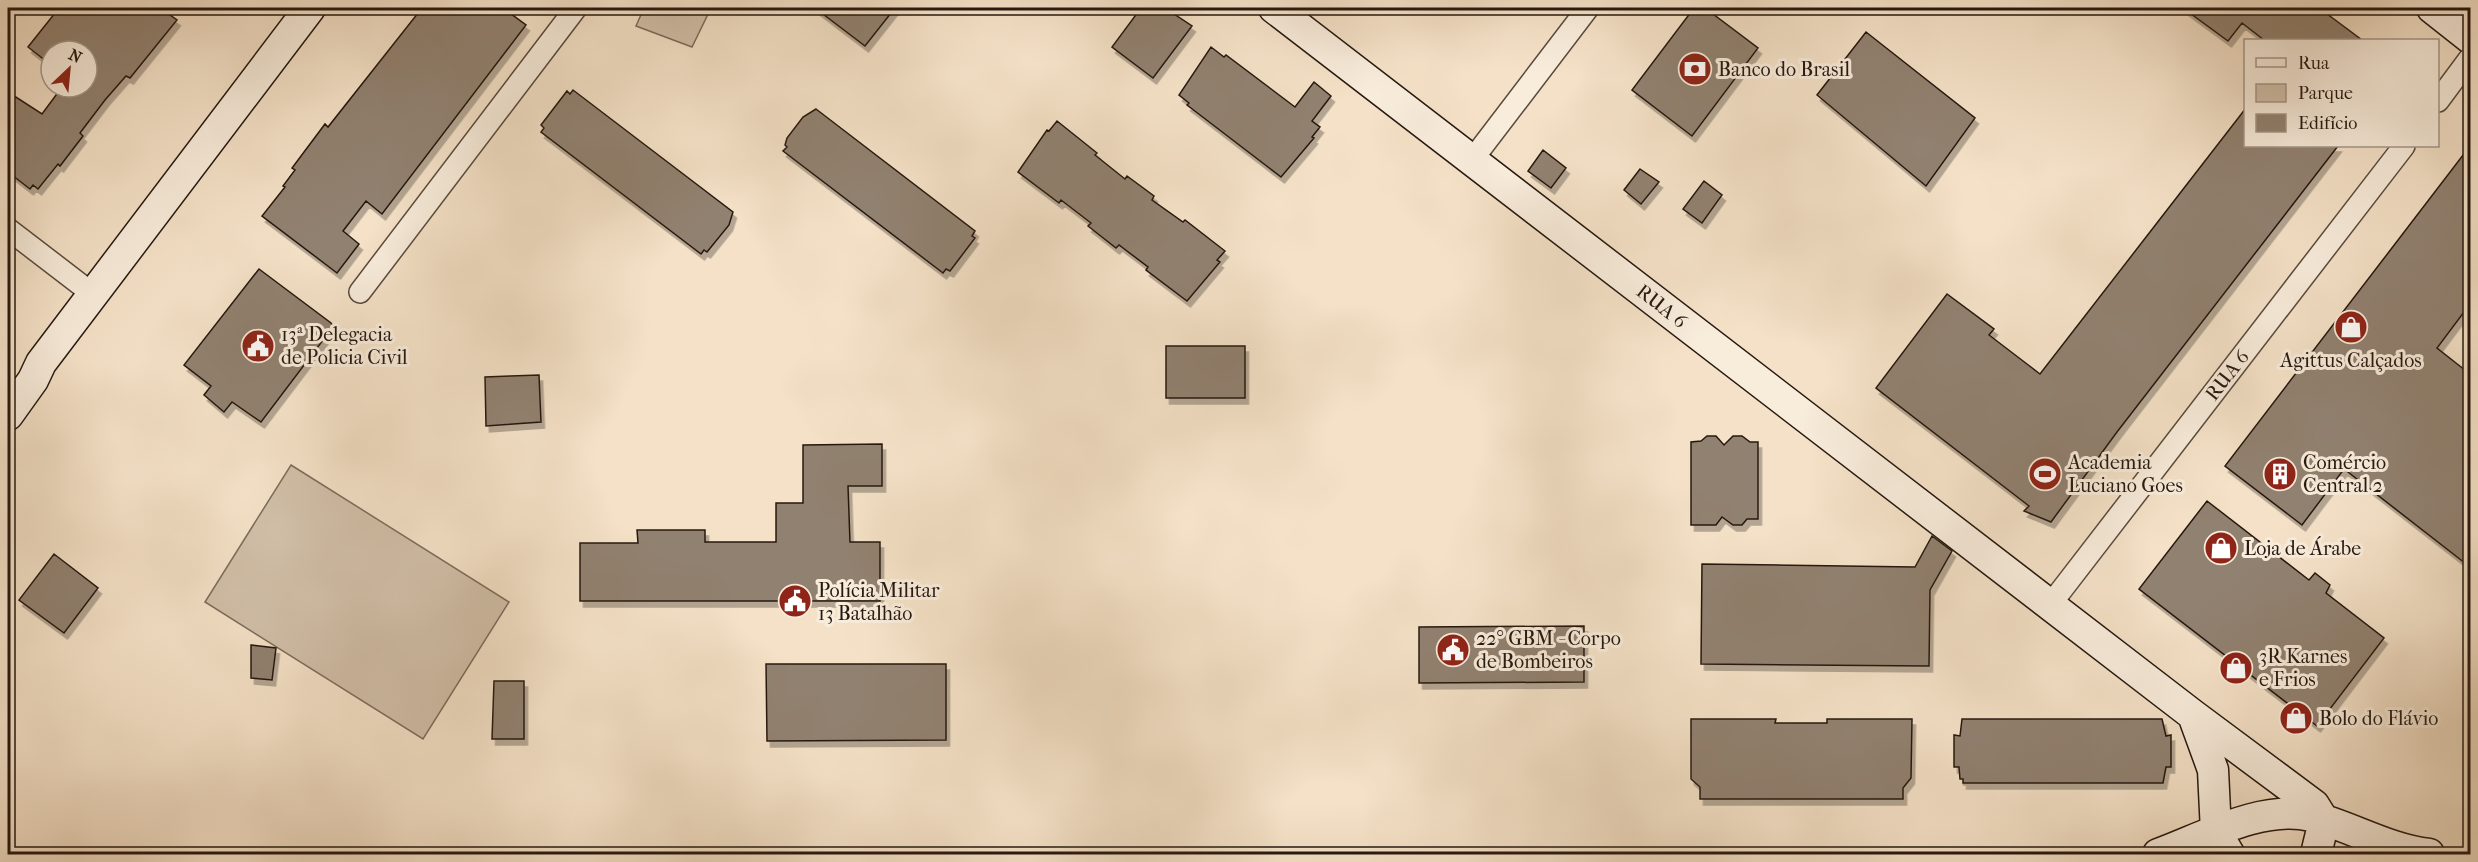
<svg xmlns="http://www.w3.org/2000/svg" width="2478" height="862" font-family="'IM FELL French Canon',serif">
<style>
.green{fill:#d1bfa8;stroke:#7c6c5c;stroke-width:1.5}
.building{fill:#91816f;stroke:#261810;stroke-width:1.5;filter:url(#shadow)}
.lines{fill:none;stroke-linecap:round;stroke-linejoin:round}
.street-casing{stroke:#5a4a3e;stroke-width:24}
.secondary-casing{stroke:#261810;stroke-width:33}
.street{stroke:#f8ecdb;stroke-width:21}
.secondary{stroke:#f8ecdb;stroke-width:30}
.labels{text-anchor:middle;stroke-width:6;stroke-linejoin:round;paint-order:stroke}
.poi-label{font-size:20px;fill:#261810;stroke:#f8ecdb;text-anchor:start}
.street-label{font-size:20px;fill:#261810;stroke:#f8ecdb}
</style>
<defs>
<filter id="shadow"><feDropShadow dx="3.5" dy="6" stdDeviation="0" flood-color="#0004"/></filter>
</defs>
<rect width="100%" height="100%" fill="#f4e1c7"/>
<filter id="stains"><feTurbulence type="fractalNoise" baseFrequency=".00333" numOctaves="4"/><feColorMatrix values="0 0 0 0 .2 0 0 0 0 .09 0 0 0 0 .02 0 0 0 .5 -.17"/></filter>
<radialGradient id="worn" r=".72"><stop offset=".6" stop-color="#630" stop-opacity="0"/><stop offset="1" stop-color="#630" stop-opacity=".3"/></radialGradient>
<path class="green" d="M 644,8 L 711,8 L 692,47 L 636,26 Z
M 291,465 L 509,602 L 423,739 L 205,602 Z"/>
<path class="building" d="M 59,8 L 160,8 L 177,20 L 130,78 L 126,76 L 105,100 L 80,133 L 83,136 L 60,166 L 58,164 L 38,189 L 33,185 L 30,189 L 8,172 L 8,92 L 42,114 L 62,87 L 87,87 L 87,51 L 51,51 L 51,65 L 28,47 Z
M 422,8 L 503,8 L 526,25 L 382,214 L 366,201 L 343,231 L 359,244 L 337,273 L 262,216 L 285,187 L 283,186 L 295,170 L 292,168 L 325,124 L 328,127 Z
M 815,8 L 895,8 L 865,46 Z
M 1141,8 L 1165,8 L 1192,26 L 1153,78 L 1112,47 Z
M 1694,8 L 1705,8 L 1758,48 L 1692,136 L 1632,90 Z
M 2183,8 L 2319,8 L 2362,40 L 2264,40 L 2242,23 L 2228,41 Z
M 1866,32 L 1975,118 L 1926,186 L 1817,95 Z
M 1211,47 L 1224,57 L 1226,55 L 1295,107 L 1314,82 L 1331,96 L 1312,121 L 1320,127 L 1312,137 L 1314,138 L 1281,177 L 1187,105 L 1189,103 L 1179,95 Z
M 573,90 L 733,212 L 729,225 L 707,252 L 704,250 L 701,254 L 541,132 L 544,128 L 541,125 L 567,91 L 570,94 Z
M 2246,108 L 2246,146 L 2338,146 L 2117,432 L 2051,522 L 2024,511 L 2029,506 L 1876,388 L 1947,294 L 1994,329 L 1989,335 L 2040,374 Z
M 816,109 L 975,231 L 972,236 L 975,238 L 950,271 L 946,269 L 943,273 L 783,151 L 787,147 L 785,145 L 787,138 L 803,117 Z
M 1057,121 L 1097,153 L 1095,155 L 1125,179 L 1127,176 L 1154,196 L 1152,200 L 1183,222 L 1185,220 L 1225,251 L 1217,260 L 1220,262 L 1187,301 L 1146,270 L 1148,267 L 1119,245 L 1116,248 L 1088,226 L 1091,223 L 1061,200 L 1059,203 L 1018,172 L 1047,130 L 1049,131 Z
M 2470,146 L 2470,304 L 2437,348 L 2470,374 L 2470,567 L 2344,469 L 2302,525 L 2225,466 Z
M 1543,150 L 1566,168 L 1551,188 L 1528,171 Z
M 1640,169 L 1659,182 L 1641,204 L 1624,190 Z
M 1704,181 L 1722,195 L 1702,223 L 1683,209 Z
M 259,269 L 331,323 L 333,327 L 261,422 L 232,402 L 224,412 L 204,395 L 211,386 L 184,365 Z
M 1166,346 L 1245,346 L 1245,398 L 1166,398 Z
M 539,375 L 541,422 L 486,426 L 485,377 Z
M 1707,436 L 1716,436 L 1724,445 L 1733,436 L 1742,436 L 1750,442 L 1758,442 L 1758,519 L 1747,519 L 1742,525 L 1733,525 L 1722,517 L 1716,525 L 1691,525 L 1691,442 L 1701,441 Z
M 882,444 L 882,486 L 848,486 L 850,542 L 880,542 L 880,601 L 580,601 L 580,543 L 638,543 L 637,530 L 705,530 L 705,542 L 776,542 L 776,503 L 803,503 L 803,445 Z
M 2207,501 L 2309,580 L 2315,573 L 2330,585 L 2326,593 L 2384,638 L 2317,726 L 2139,589 Z
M 1932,536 L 1952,551 L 1930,590 L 1929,666 L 1701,664 L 1702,564 L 1915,567 Z
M 54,554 L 98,588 L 64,633 L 19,600 Z
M 1584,626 L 1584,682 L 1419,683 L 1419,627 Z
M 251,645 L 276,648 L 272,680 L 251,678 Z
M 766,664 L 946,664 L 946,740 L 767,741 Z
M 494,681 L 524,681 L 524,739 L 492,739 Z
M 1691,719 L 1776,719 L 1775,723 L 1827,723 L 1827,719 L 1912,719 L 1911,778 L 1903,788 L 1903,799 L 1700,799 L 1700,787 L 1691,779 Z
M 1962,719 L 2162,719 L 2166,736 L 2171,735 L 2171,767 L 2166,767 L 2163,783 L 1963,783 L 1963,779 L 1960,779 L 1959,767 L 1954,767 L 1954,735 L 1960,736 Z"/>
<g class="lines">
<g class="street-casing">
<path id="street" d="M 2438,101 L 2470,58
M 1472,160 L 1588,8
M 8,229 L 94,295
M 360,292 L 576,8
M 2050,605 L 2404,146"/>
</g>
<g class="secondary-casing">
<path id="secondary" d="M 1274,8 L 2193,715 L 2314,805 L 2324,821 L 2316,854
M 2432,8 L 2470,38
M 8,415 L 33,380 L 41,363 L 310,8
M 2193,715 L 2213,770 L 2216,832 L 2229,854
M 2158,854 C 2202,838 2263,804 2311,816 C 2352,827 2387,849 2429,854"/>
</g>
<use href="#street" class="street"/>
<use href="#secondary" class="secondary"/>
</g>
<defs>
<g id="bank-disc" transform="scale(1.725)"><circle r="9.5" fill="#8f2418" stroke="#f8ecdb"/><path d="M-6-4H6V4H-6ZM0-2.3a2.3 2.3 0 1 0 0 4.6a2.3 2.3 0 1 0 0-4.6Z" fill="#fff"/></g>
<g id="shop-disc" transform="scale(1.725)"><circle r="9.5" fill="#8f2418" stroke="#f8ecdb"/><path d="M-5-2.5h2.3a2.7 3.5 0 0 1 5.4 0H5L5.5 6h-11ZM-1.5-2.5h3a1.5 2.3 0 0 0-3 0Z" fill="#fff"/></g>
<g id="civic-disc" transform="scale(1.725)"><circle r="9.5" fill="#8f2418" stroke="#f8ecdb"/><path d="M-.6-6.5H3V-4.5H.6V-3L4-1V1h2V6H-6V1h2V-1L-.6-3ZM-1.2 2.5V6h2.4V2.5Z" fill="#fff"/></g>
<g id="stadium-disc" transform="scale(1.725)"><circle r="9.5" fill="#8f2418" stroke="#f8ecdb"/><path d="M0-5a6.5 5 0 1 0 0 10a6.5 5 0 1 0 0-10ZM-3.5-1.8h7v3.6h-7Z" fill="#fff"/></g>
<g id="building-disc" transform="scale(1.725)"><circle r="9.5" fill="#8f2418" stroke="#f8ecdb"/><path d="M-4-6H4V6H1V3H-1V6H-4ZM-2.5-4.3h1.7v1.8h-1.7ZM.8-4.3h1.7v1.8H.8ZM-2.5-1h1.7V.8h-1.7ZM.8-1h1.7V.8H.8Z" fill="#fff"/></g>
</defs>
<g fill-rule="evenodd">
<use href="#bank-disc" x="1695" y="69"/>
<use href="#shop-disc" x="2351" y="327"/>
<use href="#civic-disc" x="258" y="346"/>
<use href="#stadium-disc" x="2045" y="474"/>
<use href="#building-disc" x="2280" y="474"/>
<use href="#shop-disc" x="2221" y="548"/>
<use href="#civic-disc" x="795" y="601"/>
<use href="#civic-disc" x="1453" y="650"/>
<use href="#shop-disc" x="2236" y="668"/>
<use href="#shop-disc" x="2296" y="718"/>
</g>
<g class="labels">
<g class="poi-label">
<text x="1718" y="76">Banco do Brasil</text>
<text x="281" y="341">13ª Delegacia<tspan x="281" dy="23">de Policia Civil</tspan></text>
<text x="2351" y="367" text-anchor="middle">Agittus Calçados</text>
<text x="2068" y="469">Academia<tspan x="2068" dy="23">Luciano Goes</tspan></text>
<text x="2303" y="469">Comércio<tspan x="2303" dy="23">Central 2</tspan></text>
<text x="2244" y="555">Loja de Árabe</text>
<text x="818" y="597">Polícia Militar<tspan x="818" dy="23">13 Batalhão</tspan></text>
<text x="1476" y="645">22° GBM - Corpo<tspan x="1476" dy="23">de Bombeiros</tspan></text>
<text x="2259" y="663">3R Karnes<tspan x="2259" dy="23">e Frios</tspan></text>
<text x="2319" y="725">Bolo do Flávio</text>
</g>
<g class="street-label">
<text transform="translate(1662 306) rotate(38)" y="7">RUA 6</text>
<text transform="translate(2227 375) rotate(-52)" y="7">RUA 6</text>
</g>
</g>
<rect width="2478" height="862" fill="none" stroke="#f4e1c7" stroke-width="30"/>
<rect x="9" y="9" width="2460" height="844" fill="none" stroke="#261810" stroke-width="3"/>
<rect x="15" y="15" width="2448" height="832" fill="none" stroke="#261810" stroke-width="1.5"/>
<rect x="2244" y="39" width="195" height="108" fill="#f8ecdb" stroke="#a4978a" stroke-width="1.5"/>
<rect x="2256" y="58" width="30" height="9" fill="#f8ecdb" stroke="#a4978a" stroke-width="1.5"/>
<text x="2298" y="69" font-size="18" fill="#261810">Rua</text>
<rect x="2256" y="84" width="30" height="18" fill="#d1bfa8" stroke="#a4978a" stroke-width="1.5"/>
<text x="2298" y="99" font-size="18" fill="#261810">Parque</text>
<rect x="2256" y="114" width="30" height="18" fill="#91816f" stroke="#a4978a" stroke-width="1.5"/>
<text x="2298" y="129" font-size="18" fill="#261810">Edifício</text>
<g transform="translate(69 69) rotate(26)"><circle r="28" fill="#f8ecdb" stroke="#a4978a" stroke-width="1.5"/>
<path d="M0-4.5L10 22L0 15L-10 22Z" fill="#8f2418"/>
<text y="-9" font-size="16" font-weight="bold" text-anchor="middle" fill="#261810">N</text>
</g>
<rect width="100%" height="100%" filter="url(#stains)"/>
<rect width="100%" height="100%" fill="url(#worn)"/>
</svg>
